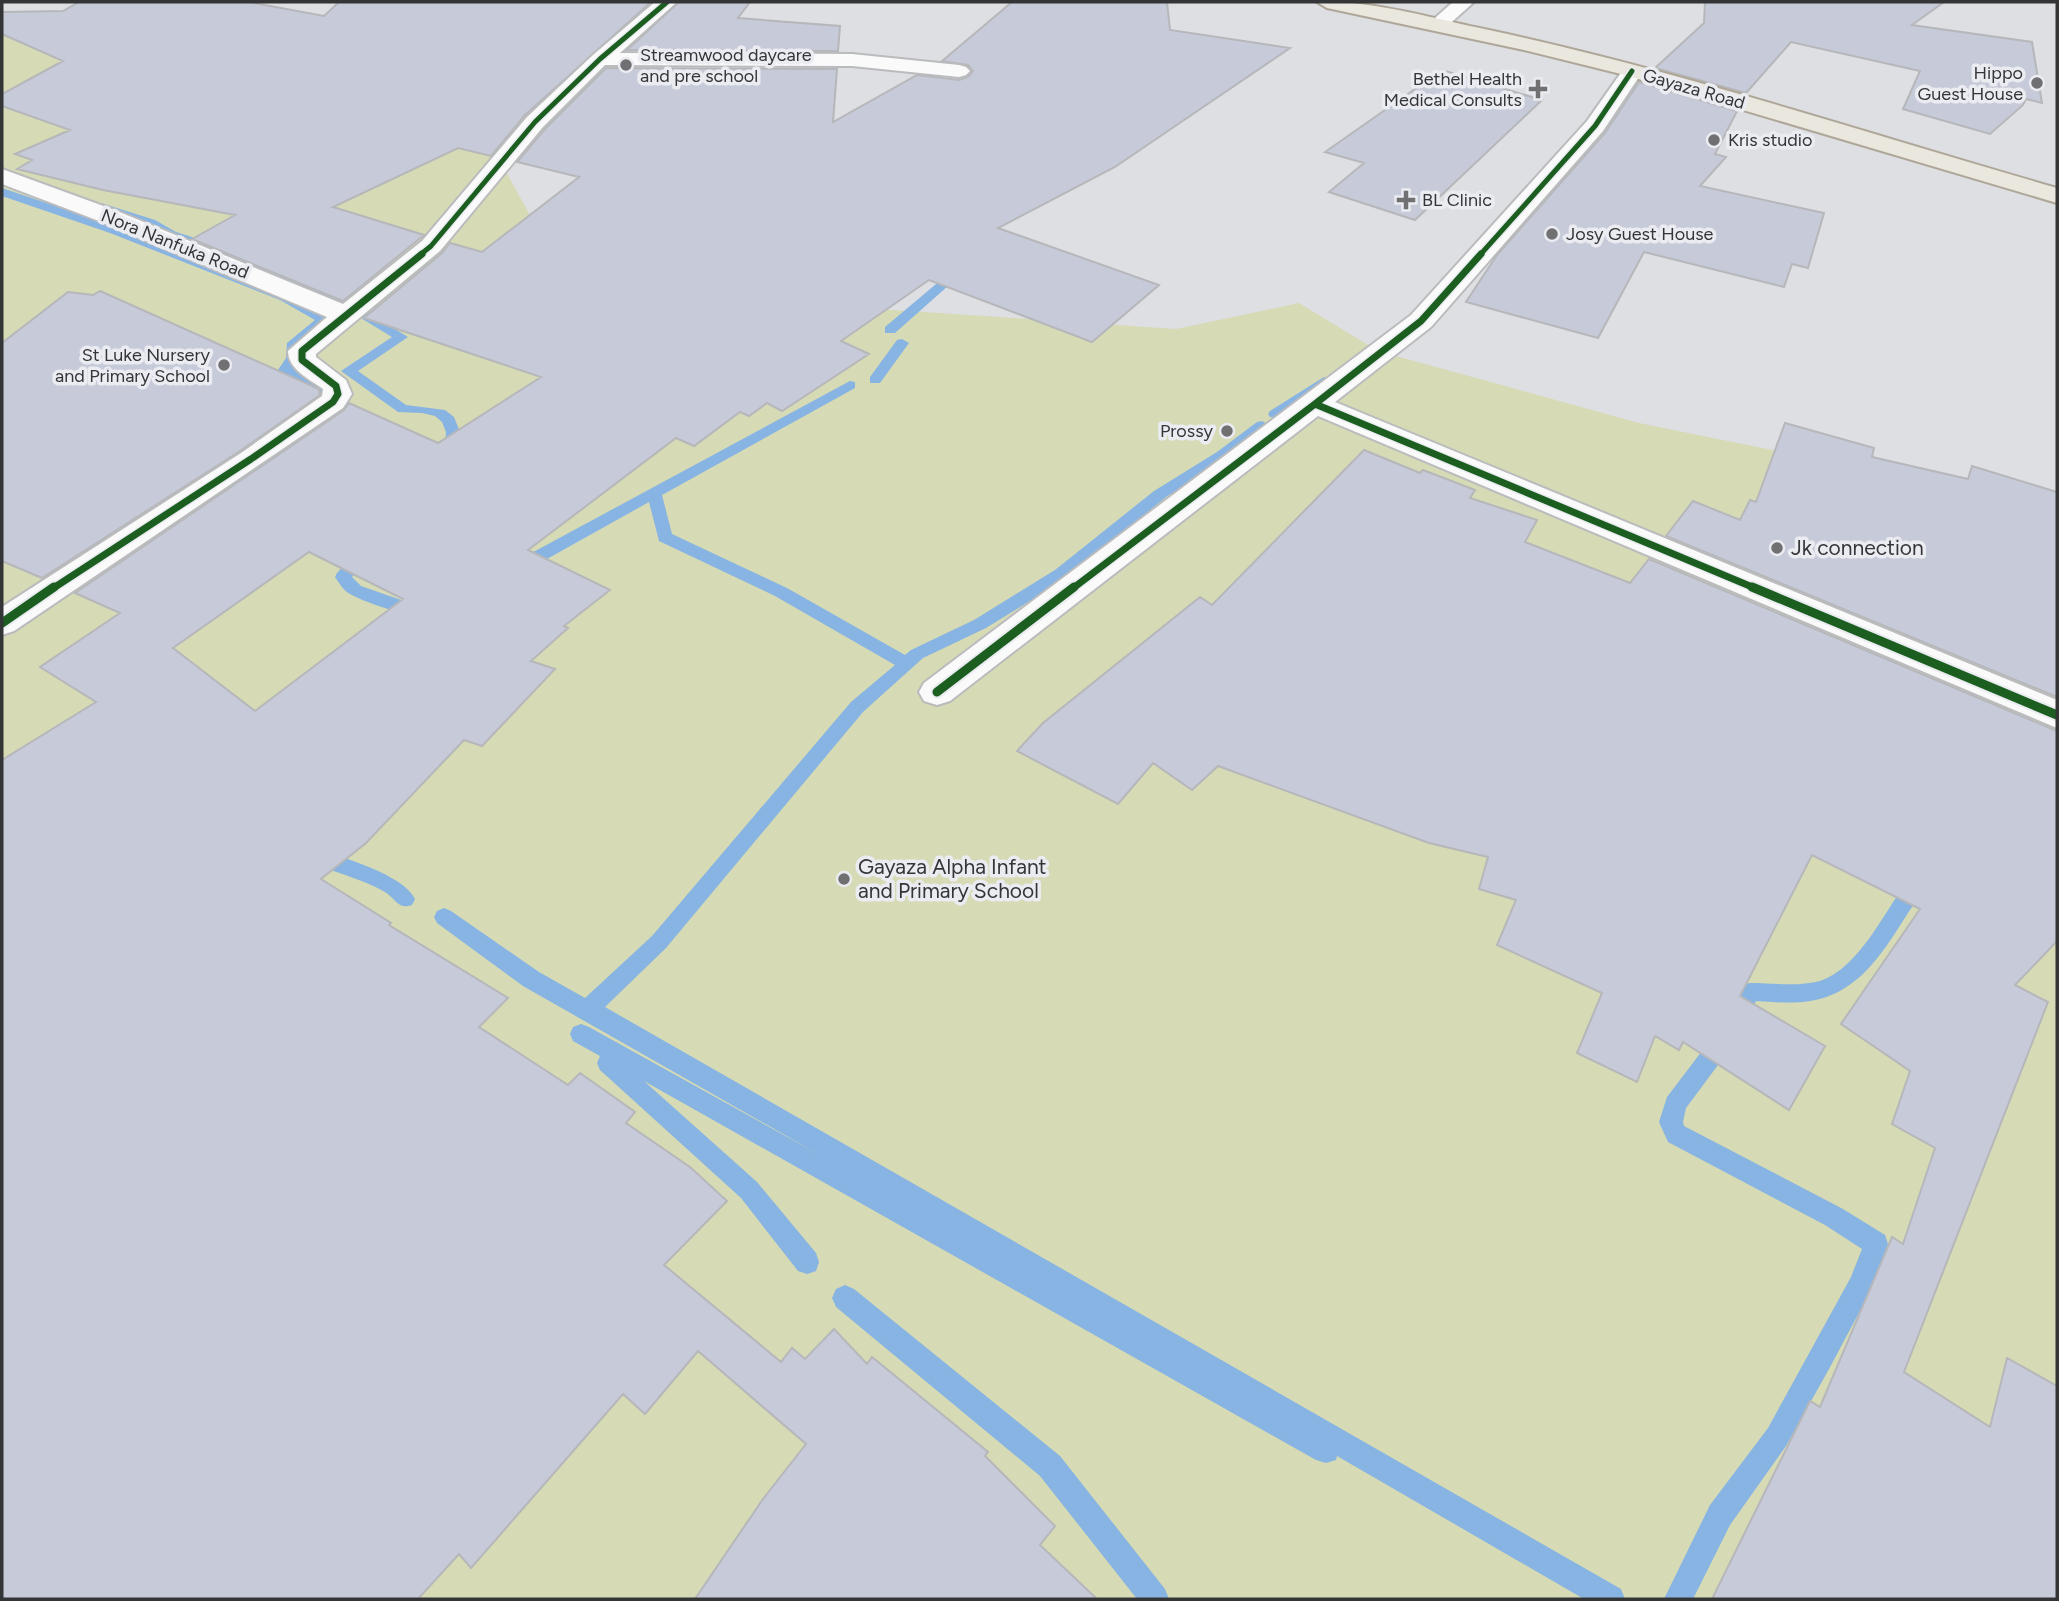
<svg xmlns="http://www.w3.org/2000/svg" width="2059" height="1601" font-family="Figtree,sans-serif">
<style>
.green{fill:#d6dab5}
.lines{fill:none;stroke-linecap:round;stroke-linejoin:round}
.stream{fill:#87b4e2;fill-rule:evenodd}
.building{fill:#c7cad8;stroke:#b6b7ba;stroke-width:2;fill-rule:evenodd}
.minor-casing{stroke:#babbbd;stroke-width:4}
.primary-casing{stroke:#aea799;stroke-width:4}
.minor{fill:#fafafb;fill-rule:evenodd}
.primary{fill:#eae7de;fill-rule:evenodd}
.cycleway-far2-casing{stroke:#eaecf1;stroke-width:8}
.cycleway-far1-casing{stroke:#eaecf1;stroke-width:10}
.cycleway-casing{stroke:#eaecf1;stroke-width:13}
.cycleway-far2{stroke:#1b5e20;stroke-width:5}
.cycleway-far1{stroke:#1b5e20;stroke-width:7}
.cycleway{stroke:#1b5e20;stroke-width:9}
.poi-dot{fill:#707073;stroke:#eaecf1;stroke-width:2.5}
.labels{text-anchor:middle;stroke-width:7;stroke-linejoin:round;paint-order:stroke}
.far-poi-label{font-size:18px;fill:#343537;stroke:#eaecf1;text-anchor:start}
.far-street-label{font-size:18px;fill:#343537;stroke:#eaecf1}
.poi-label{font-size:21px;fill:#343537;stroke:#eaecf1;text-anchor:start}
</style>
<rect width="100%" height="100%" fill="#dedfe3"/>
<path class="green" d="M 2,29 L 16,40 L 486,135 L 549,250 L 730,299 L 1176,329 L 1299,303 L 1378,351 L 1639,423 L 1937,483 L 2057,521 L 2057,1599 L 2,1599 Z"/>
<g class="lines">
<path class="stream" d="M 2,188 L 118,227 L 290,294 L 329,316 L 329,322 L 299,347 L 300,358 L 293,369 L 323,385 L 325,388 L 320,403 L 299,423 L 289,423 L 287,420 L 308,399 L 310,390 L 278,370 L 286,358 L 287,343 L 315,320 L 280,300 L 110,233 L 2,196 Z
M 101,203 L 155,220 L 176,232 L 233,250 L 329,289 L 345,300 L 343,303 L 333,303 L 225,256 L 168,238 L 147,226 L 97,210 L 95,207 Z
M 961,263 L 966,264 L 966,270 L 895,333 L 885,333 L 885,327 Z
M 361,308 L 408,337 L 358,371 L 406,405 L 445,410 L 454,417 L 460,432 L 457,461 L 447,461 L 444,458 L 446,432 L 442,422 L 435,416 L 422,413 L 398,412 L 341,371 L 392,337 L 356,315 L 354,312 Z
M 902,339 L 909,343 L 880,383 L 870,383 L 870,377 L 897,340 Z
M 1324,377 L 1331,381 L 1329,384 L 1280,417 L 1270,417 L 1268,414 L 1270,411 Z
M 850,381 L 855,382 L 855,388 L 662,495 L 672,534 L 787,588 L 905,655 L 911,650 L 974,620 L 1055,570 L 1154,491 L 1217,452 L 1257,422 L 1262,421 L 1269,425 L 1227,458 L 1166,497 L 1067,578 L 986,628 L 923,658 L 863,712 L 666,948 L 605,1007 L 1621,1589 L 1625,1599 L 1584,1599 L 1337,1456 L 1336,1460 L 1326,1463 L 1316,1460 L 644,1081 L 757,1182 L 816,1253 L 819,1262 L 816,1271 L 807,1274 L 798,1271 L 741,1198 L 600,1070 L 597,1063 L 600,1056 L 573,1041 L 570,1034 L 573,1027 L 581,1024 L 589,1027 L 818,1154 L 523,986 L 437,923 L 434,917 L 437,911 L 444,908 L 451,911 L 539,972 L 585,998 L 652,936 L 851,702 L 895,665 L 775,596 L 659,541 L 649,502 L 538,564 L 525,576 L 519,578 L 511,572 L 526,556 Z
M 366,547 L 374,552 L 352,577 L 361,586 L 427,609 L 430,613 L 427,617 C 416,620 361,601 350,594 C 344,591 339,583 335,577 L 337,573 L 360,548 Z
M 314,848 C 341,857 403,874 415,899 L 412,905 C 398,910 396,899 385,892 C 362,879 332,871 307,862 L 304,856 L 307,850 Z
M 1918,874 L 1925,876 L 1928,882 L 1925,888 C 1893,931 1870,992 1810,1001 C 1792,1004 1774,1002 1756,1001 L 1718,1065 L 1686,1108 L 1683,1122 L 1684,1126 L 1843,1209 L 1885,1235 L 1888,1244 L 1869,1294 L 1829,1369 L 1786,1446 L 1730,1525 L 1693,1599 L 1664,1599 L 1710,1505 L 1768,1428 L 1851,1277 L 1862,1249 L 1825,1225 L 1668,1142 L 1659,1122 L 1667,1097 L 1702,1051 L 1742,985 L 1750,983 C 1773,983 1798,987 1820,981 C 1860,968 1886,908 1911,876 Z
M 845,1285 L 854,1289 L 1060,1456 L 1165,1589 L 1169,1599 L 1137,1599 L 1040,1476 L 836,1307 L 832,1298 L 836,1289 Z"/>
</g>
<path class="building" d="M 79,2 L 249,2 L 324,16 L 339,2 L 651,2 L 525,115 L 491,156 L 458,148 L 333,207 L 424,235 L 343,301 L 192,239 L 235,215 L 103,190 L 17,169 L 32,160 L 15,154 L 70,130 L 2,106 L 2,94 L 63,61 L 2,34 L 2,12 L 63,11 Z
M 679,2 L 750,2 L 738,18 L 840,26 L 838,51 L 627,50 Z
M 1012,2 L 1167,2 L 1170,30 L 1290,48 L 1115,167 L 998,228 L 1159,285 L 1092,342 L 929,280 L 841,341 L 869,354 L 782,411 L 767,403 L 749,416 L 740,412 L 694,446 L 676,438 L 528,550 L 610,590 L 564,626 L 568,628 L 531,661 L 555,669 L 482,746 L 464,740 L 366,843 L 321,879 L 391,923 L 389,925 L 508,998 L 479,1027 L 568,1085 L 580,1073 L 635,1112 L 626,1123 L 690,1167 L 727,1201 L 664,1265 L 781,1362 L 792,1348 L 805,1359 L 834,1329 L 867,1364 L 872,1357 L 988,1452 L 985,1456 L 1055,1526 L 1040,1545 L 1097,1599 L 695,1599 L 763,1499 L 806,1444 L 698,1351 L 645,1414 L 623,1394 L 471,1568 L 459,1554 L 418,1599 L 2,1599 L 2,760 L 96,702 L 40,667 L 120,613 L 75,593 L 344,410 L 349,403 L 438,443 L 541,377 L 364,318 L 442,253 L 450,243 L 482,252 L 579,177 L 517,162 L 545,129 L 606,68 L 837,69 L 833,122 L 917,75 L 959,80 L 968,77 L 973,71 L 968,65 L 942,61 ZM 309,552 L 403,599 L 255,711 L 173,648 Z
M 1705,2 L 1944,2 L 1912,25 L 2032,42 L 2042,103 L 2026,99 L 2023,105 L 1990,134 L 1903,109 L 1920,71 L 1791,42 L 1746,93 L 1655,68 L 1704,23 Z
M 1442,70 L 1542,100 L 1415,220 L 1329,192 L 1364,163 L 1325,152 Z
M 1639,82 L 1737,111 L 1715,154 L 1726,157 L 1700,186 L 1824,213 L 1808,268 L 1792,264 L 1784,287 L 1644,252 L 1598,338 L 1466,302 L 1497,255 L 1605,133 Z
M 100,291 L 319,389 L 320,395 L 240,451 L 42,578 L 2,561 L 2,343 L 68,292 L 93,295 Z
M 1785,423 L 1874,448 L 1872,457 L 1968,479 L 1972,466 L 2057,492 L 2057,697 L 1666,536 L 1693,501 L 1740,520 L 1750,500 L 1756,502 Z
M 1364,450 L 1420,473 L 1423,470 L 1475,490 L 1470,498 L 1537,520 L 1525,542 L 1630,583 L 1649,559 L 2057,731 L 2057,941 L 2015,985 L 2048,1002 L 1904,1372 L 1990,1427 L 2007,1358 L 2057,1386 L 2057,1599 L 1712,1599 L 1810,1401 L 1820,1407 L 1892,1237 L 1903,1244 L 1935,1148 L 1892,1124 L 1910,1071 L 1841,1024 L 1920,909 L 1812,855 L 1740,996 L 1825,1046 L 1789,1110 L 1683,1042 L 1679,1050 L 1655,1036 L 1637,1082 L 1577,1053 L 1602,993 L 1497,945 L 1516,900 L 1479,889 L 1488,857 L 1429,843 L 1218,766 L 1192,790 L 1153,763 L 1118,804 L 1017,751 L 1043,723 L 1200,597 L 1212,605 Z"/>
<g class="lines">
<g class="minor-casing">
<path id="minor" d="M 655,2 L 677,2 L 620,53 L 852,54 L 959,65 L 966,67 L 970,71 L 966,75 L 959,77 L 852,66 L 605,65 L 543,127 L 440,251 L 316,354 L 316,357 L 346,380 L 352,394 L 343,408 L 14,631 L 2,635 L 2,607 L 241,453 L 322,396 L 323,389 C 309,379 288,369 288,351 L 327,317 L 99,221 L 2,184 L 2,169 L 117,211 L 343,304 L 422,241 L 527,117 L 593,55 Z
M 1453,2 L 1474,2 L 1444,29 L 1430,29 L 1427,25 Z
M 1632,65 L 1639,67 L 1643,71 L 1603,131 L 1431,327 L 1335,402 L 2057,700 L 2057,728 L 1318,416 L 950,701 L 937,705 L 924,701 L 919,692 L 924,683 L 1411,315 L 1587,121 L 1625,67 Z"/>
</g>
<g class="primary-casing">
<path id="primary" d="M 1317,2 C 1374,0 1433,19 1489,30 C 1681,71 1869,134 2057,188 L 2057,203 L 1625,75 L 1524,50 L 1327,8 Z"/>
</g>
<use href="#minor" class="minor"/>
<use href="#primary" class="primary"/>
<g class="cycleway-far2-casing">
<path id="cycleway-far2" d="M 420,255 L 431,246 L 535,122 L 600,59 L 667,2
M 1480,255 L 1595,126 L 1632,71"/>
</g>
<g class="cycleway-far1-casing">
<path id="cycleway-far1" d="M 1481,254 L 1421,321 L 1315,404 L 1757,589
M 52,589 L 251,459 L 333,402 L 338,394 L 336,386 L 302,360 L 302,351 L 422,254
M 1072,589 L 1315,404"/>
</g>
<g class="cycleway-casing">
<path id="cycleway" d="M 1752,587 L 2057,715
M 2,623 L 54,587
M 937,692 L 1074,587"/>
</g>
<use href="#cycleway-far2" class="cycleway-far2"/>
<use href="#cycleway-far1" class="cycleway-far1"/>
<use href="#cycleway" class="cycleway"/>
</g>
<g class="poi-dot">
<circle cx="626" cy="65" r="7"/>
<circle cx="2037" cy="83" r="7"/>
<path d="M1534.5 78.5h7v7h7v7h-7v7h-7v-7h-7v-7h7z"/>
<circle cx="1714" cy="140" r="7"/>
<path d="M1402.5 189.5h7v7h7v7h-7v7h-7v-7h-7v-7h7z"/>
<circle cx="1552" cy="234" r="7"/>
<circle cx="224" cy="365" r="7"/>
<circle cx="1227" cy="431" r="7"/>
<circle cx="1777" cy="548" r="7"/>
<circle cx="844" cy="879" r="7"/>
</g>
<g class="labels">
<g class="far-poi-label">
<text x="640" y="61">Streamwood daycare<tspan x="640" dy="21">and pre school</tspan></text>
<text x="2023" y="79" text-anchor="end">Hippo<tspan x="2023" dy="21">Guest House</tspan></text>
<text x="1522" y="85" text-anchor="end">Bethel Health<tspan x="1522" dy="21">Medical Consults</tspan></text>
<text x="1728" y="146">Kris studio</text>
<text x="1422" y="206">BL Clinic</text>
<text x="1566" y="240">Josy Guest House</text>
<text x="210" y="361" text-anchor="end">St Luke Nursery<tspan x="210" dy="21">and Primary School</tspan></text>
<text x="1213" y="437" text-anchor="end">Prossy</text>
</g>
<g class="far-street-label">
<text transform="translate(1694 89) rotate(16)" y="6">Gayaza Road</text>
<text transform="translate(175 244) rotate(22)" y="6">Nora Nanfuka Road</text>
</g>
<g class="poi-label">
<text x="1791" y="555">Jk connection</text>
<text x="858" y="874">Gayaza Alpha Infant<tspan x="858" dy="24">and Primary School</tspan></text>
</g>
</g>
<rect width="2059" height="1601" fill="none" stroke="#343537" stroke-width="7"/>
</svg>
